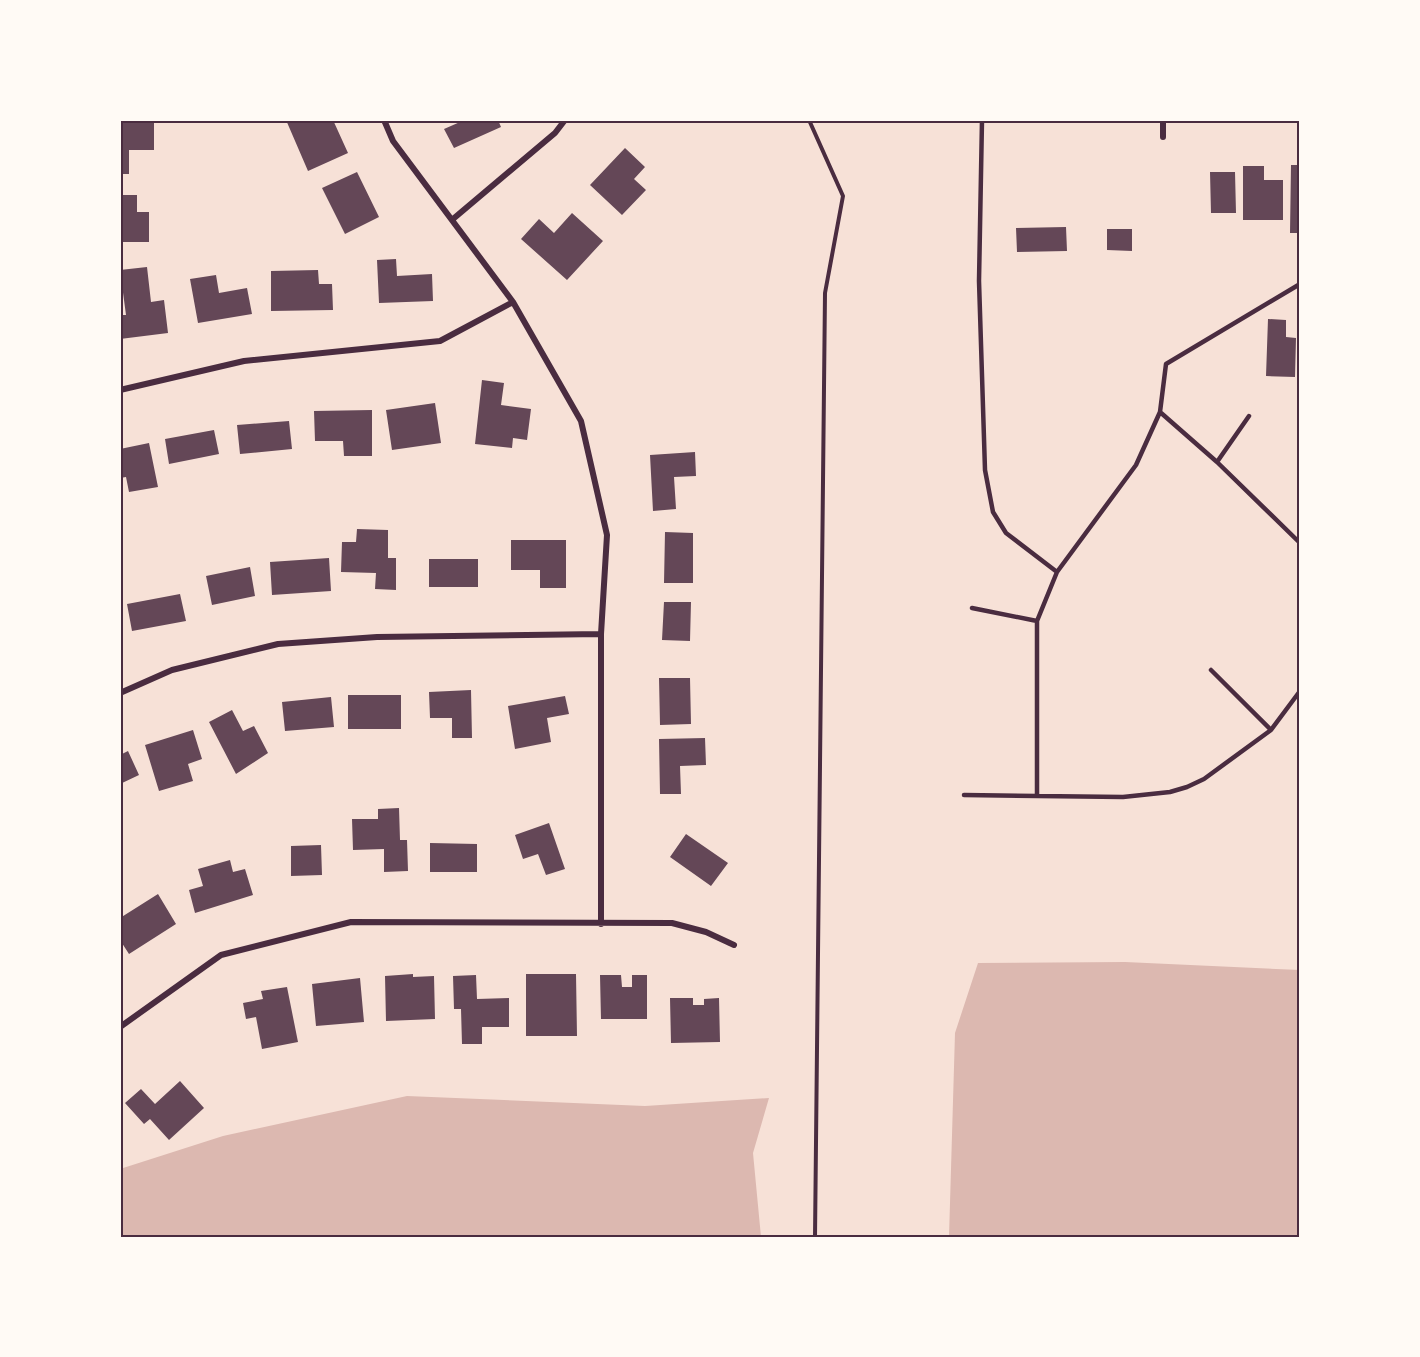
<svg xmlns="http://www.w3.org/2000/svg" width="1420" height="1357" font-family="Quicksand,sans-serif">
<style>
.water{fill:#dcb8b0}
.building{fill:#644757}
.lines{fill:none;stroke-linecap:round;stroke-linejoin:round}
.path{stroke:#4a2c40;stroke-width:4}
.service{stroke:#4a2c40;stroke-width:4.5}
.minor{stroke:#4a2c40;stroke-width:6}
.neatline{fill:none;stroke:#4a2c40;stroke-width:2}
</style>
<rect width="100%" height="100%" fill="#f7e1d7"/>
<path class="water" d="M 1125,962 L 1300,970 L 1300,1237 L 949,1237 L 955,1033 L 978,963 Z
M 407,1096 L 645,1106 L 769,1098 L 753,1153 L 761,1237 L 120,1237 L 120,1169 L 223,1136 Z"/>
<path class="building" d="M 120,120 L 154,120 L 154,150 L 129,150 L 129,174 L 120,174 Z
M 286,120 L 333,120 L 348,153 L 308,171 Z
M 459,120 L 498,120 L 501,127 L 454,148 L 444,129 L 460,122 Z
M 625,148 L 645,167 L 634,179 L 646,190 L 622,215 L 590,185 Z
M 1291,165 L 1300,165 L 1300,233 L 1290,233 Z
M 1243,166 L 1264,166 L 1264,180 L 1283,180 L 1283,220 L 1243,220 Z
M 357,172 L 379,217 L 345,234 L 322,188 Z
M 1210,172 L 1235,172 L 1236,213 L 1211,213 Z
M 120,195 L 137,195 L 137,212 L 149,212 L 149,242 L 120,242 Z
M 572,213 L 603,241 L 567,280 L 521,239 L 539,219 L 554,233 Z
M 1066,227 L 1067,251 L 1017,252 L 1016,228 Z
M 1107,229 L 1132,229 L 1132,251 L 1107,250 Z
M 396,259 L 397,276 L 432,274 L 433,301 L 379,303 L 377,260 Z
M 147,267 L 151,302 L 164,300 L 168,333 L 120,339 L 120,315 L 126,315 L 120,270 Z
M 318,270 L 319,284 L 332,284 L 333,310 L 271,311 L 271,271 Z
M 216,275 L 219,293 L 247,288 L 252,314 L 198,323 L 190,279 Z
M 1268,319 L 1286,320 L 1286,337 L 1296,338 L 1295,377 L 1266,376 Z
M 482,380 L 504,383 L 501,405 L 531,409 L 527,440 L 513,438 L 512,448 L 475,444 Z
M 435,403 L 441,443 L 392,450 L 386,410 Z
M 372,410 L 372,456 L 344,456 L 343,441 L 315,441 L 314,411 Z
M 289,421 L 292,449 L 240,454 L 237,425 Z
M 214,430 L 219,454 L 169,464 L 165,439 Z
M 149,443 L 158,487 L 129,492 L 126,477 L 120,478 L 120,449 Z
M 695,452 L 696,476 L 674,477 L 676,509 L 653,511 L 650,455 Z
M 357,529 L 388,530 L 388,558 L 396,558 L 396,590 L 375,589 L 376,573 L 341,572 L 342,542 L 356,542 Z
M 665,532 L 693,533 L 693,583 L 664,583 Z
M 511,540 L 566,540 L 566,588 L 540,588 L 540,570 L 511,570 Z
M 329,558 L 331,591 L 272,595 L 270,562 Z
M 429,559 L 478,559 L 478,587 L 429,587 Z
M 250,567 L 255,596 L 212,605 L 206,576 Z
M 180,594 L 186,621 L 132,631 L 127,604 Z
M 664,602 L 691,602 L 690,641 L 662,640 Z
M 659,678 L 690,678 L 691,724 L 660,725 Z
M 471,690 L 472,738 L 452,738 L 452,718 L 430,718 L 429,692 Z
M 348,695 L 401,695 L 401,729 L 348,729 Z
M 565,696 L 569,714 L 547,718 L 551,742 L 515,749 L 508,706 Z
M 331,697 L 334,727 L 285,731 L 282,702 Z
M 232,710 L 243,731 L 254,726 L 268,753 L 236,774 L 209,722 Z
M 193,730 L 202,759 L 188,764 L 193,781 L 159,791 L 145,745 Z
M 705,738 L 706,765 L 680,766 L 681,794 L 660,794 L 659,739 Z
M 128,751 L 139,775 L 120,784 L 120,755 Z
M 399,808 L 400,840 L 407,840 L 408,871 L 384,872 L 384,849 L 353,850 L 352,819 L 378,819 L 378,809 Z
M 549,823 L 565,869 L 546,875 L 538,854 L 523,859 L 515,835 Z
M 686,834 L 728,863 L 711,886 L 670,857 Z
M 430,843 L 477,844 L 477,872 L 430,872 Z
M 321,845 L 322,875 L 291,876 L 291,846 Z
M 230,860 L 233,872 L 245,869 L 253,895 L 195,913 L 189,890 L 203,886 L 198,869 Z
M 158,894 L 176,924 L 129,954 L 120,940 L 120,918 Z
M 413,974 L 413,977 L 434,976 L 435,1019 L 386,1021 L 385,976 Z
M 526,974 L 576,974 L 577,1036 L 526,1036 Z
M 476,975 L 477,999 L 509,998 L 509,1027 L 482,1027 L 482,1044 L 462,1044 L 461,1009 L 454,1009 L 453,976 Z
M 600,975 L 621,975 L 622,987 L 632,987 L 632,975 L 647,975 L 647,1019 L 601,1019 Z
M 360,978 L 364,1022 L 316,1026 L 312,984 Z
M 287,987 L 298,1042 L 262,1049 L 256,1017 L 246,1019 L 243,1003 L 263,999 L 261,991 Z
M 670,998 L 693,998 L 693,1005 L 704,1005 L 704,999 L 719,998 L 720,1042 L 671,1043 Z
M 180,1081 L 204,1108 L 169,1140 L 150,1119 L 144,1124 L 125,1103 L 141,1089 L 155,1104 Z"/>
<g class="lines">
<path class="path" d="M 809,120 L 843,196 L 825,293 L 815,1237"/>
<path class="service" d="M 982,120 L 979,281 L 985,470 L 993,512 L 1006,533 L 1057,572
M 1160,412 L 1217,462 L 1300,543
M 1217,462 L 1249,416
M 972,608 L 1037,621
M 1211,670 L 1271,730
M 964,795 L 1123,797 L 1170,792 L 1187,787 L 1204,779 L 1271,730 L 1300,691
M 1037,795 L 1037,621 L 1057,572 L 1136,465 L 1160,412 L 1166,364 L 1300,284"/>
<path class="minor" d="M 384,120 L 393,141 L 513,302 L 581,421 L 607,535 L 601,634 L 601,924
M 1163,120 L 1163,137
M 453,219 L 555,133 L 565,120
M 120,390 L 244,361 L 440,341 L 513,302
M 120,693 L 172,670 L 278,644 L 377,637 L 601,634
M 120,1027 L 221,955 L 351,922 L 672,923 L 706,932 L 734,945"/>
</g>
<rect width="1420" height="1357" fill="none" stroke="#fffaf5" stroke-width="243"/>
<rect x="122" y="122" width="1176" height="1114" class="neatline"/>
</svg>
